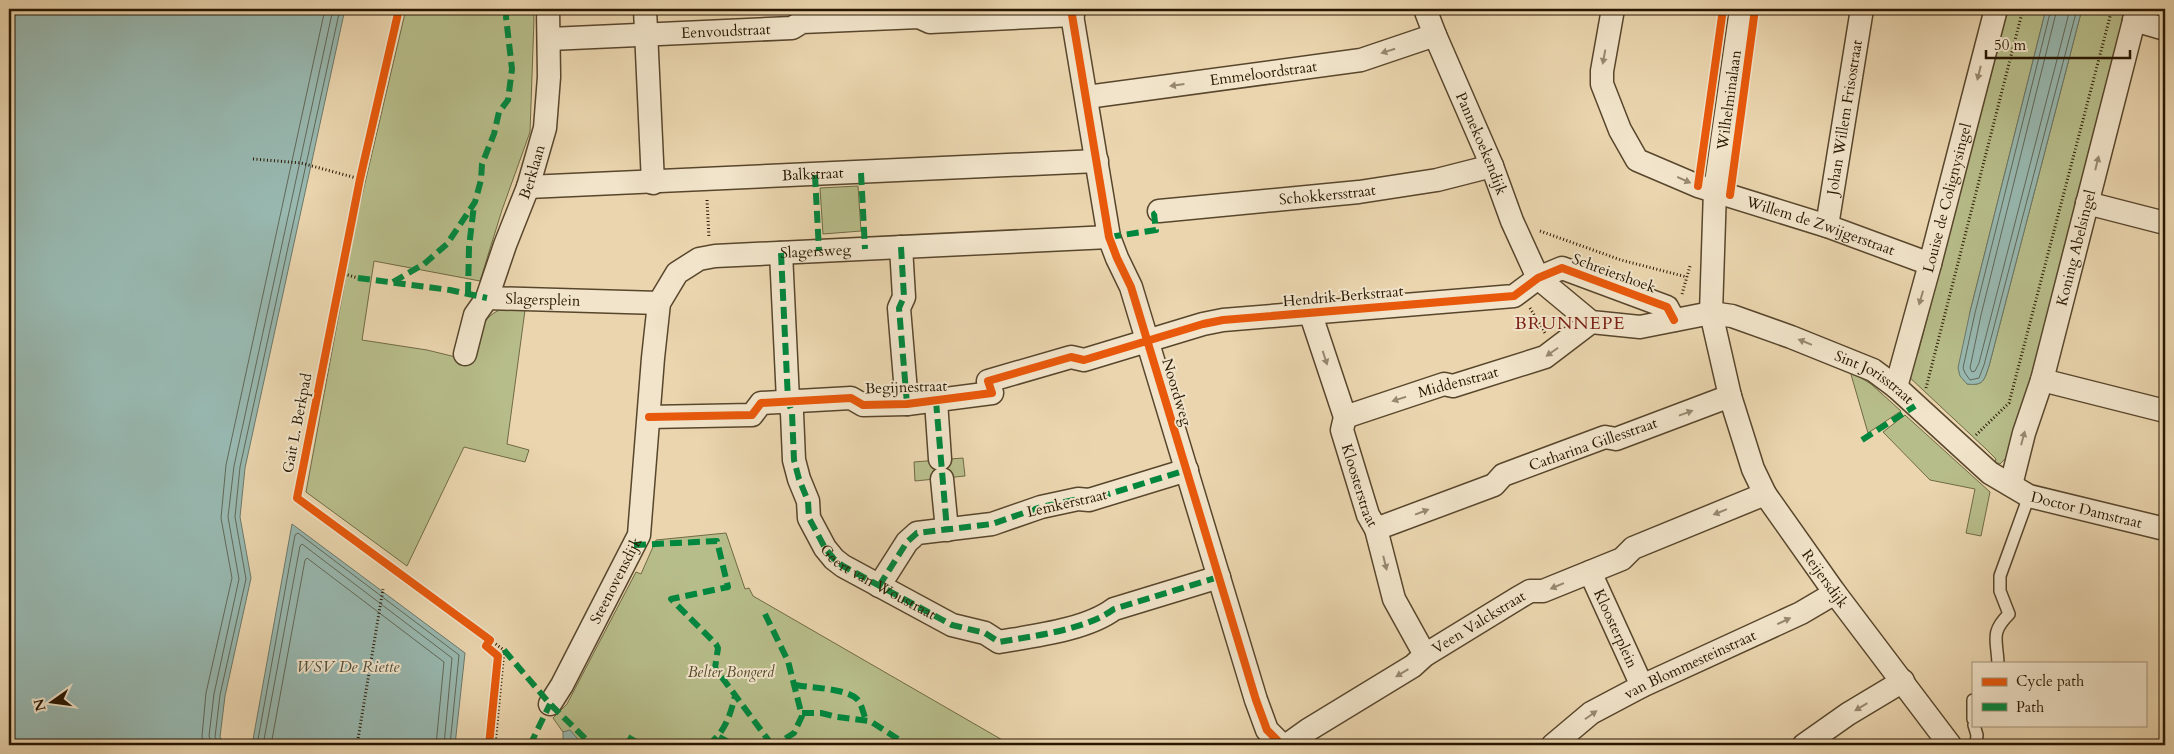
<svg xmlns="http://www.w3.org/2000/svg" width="2174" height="754" font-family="Cardo,serif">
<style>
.green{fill:#b7bd8a;stroke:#706a45}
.water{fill:#98b8b0;stroke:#6b786a}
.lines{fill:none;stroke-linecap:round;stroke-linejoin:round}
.shore{stroke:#606858;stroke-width:1}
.lane-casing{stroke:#58462c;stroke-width:14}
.street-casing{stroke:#58462c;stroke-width:25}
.path{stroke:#281700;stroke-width:3;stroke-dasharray:1 2.5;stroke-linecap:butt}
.lane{stroke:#f1e4ca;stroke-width:11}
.street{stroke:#f1e4ca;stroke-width:22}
.quiet{stroke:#00873e;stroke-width:6;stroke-dasharray:12 6;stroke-linecap:butt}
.cycleway-casing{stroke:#f1e4ca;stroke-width:11}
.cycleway{stroke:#e8590c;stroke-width:8}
.oneway{fill:#97886f}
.labels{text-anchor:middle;stroke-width:4;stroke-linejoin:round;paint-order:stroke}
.street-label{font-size:15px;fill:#281700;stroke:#f1e4ca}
.park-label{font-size:15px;font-style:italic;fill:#534929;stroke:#f1e4ca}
.water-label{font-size:16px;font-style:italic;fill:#4f4f3e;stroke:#f1e4ca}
.quarter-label{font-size:18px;letter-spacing:1px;fill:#7a1f14;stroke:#f1e4ca}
</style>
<rect width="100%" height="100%" fill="#ead5ae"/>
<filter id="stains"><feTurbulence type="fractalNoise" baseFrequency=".004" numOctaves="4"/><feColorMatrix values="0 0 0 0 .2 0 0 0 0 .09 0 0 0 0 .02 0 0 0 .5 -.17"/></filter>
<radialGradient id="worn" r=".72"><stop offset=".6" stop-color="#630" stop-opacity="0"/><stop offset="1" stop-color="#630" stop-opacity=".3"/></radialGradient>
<path class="green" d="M 406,9 L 533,9 L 534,19 L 530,132 L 502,210 L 480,281 L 374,261 L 362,340 L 427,350 L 468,360 C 474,340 482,313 506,308 C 512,307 519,309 525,310 L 507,444 L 529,450 L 525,462 L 464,447 L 407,566 L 306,492 L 356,221 Z
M 2008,9 L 2046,9 L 1970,312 L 1967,384 C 1984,386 1984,380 1989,366 L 2082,9 L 2128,9 L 2013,451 L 2000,464 L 1995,462 L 1996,459 L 1986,449 L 1907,375 L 1913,352 L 1918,353 L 1931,304 L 1925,301 L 1984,94 L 1986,94 L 1998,48 L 1996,45 Z
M 858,186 L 861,231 L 823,234 L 820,188 Z
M 1850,371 L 1871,384 L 1901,411 L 1868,433 Z
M 1905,415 L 1990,492 L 1981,536 L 1966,533 L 1975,489 L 1930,480 L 1883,432 Z
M 963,458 L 965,476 L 915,481 L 914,462 Z
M 726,533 L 745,589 L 749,588 L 753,596 L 1011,745 L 583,745 L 570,731 L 563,732 L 553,718 L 567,704 L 636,572 L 641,574 L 656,540 Z"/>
<path class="water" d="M 9,9 L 345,9 L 245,468 L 240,517 L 251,578 L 225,696 L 220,737 L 225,745 L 9,745 Z
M 2046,9 L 2082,9 L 1989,366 C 1984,380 1984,386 1967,384 L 1960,376 L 1958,368 L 1970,312 Z
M 292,524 L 465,653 L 455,745 L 252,745 Z
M 570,730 L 583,745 L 566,745 L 563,743 L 563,732 Z"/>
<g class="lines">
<path class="shore" d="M 2051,9 L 1975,313 L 1963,368 L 1965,373 L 1970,380 L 1979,378 L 1984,365 L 2077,9
M 2057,9 L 1981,315 L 1970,368 L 1972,372 L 1975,371 L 1979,363 L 2070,9
M 203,745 L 202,736 L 206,693 L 232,578 L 221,518 L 226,465 L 325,9
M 212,745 L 209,736 L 214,694 L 239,579 L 228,517 L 234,466 L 333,9
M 220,745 L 215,737 L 220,695 L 246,579 L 235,517 L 240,467 L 340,9
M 257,745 L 295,535 L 298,533 L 459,655 L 450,745
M 263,745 L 300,546 L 302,544 L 452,658 L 444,745
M 271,745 L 305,560 L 307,558 L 444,662 L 436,745"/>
<g class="lane-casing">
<path id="lane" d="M 1998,663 C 1997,639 1990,633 2009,614 L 2000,591 L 2000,576 L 2029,496
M 1973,700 L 1973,719
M 1974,725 L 1977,735 L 1976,745"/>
</g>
<g class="street-casing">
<g id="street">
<path d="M 645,9 L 653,183"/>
<path d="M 1071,9 L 1109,237 L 1117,258 L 1131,287 L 1256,700 L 1267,730 L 1282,745"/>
<path id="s1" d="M 1425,9 L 1435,35 L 1492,166 L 1512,221 L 1538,278 L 1591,322 L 1640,327 L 1711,313 L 1732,316 L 1791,337 L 1873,370 L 1896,387 L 1990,473 L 2029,496 L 2165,529"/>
<path id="s2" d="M 1613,9 L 1602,71 L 1602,84 L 1620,130 L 1637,160 L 1698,186 L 1827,226 L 1930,264"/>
<path id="s3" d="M 1741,9 L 1715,190 L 1711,313 L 1730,396 L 1753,469 L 1765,494 L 1835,593 L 1950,745"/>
<path d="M 2134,20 L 2165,29"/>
<path id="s4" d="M 550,39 L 792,28 L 802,22 L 919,17 L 930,22 L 1073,15"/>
<path id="s5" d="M 1087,97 L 1361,60 L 1435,35"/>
<path id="s6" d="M 528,187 L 1097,161"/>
<path d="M 2087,203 L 2165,223"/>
<path id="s7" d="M 1159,211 L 1359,192 L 1437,180 L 1492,166"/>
<path id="s8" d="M 1827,226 L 1862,9"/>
<path d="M 901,247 L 904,297 L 899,308 L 907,404"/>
<path d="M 781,253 L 788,400 L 792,413 L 794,460 L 799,479 L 808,501 L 809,518 L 825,548 L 834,559 L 843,566 L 952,625 L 985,633 L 999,642 C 1033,636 1086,630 1114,609 L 1219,577"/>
<path id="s9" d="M 487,298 L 659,303"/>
<path id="s10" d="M 1310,312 L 1345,417 L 1342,430 L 1368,515 L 1376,529 L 1394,599 L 1425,655"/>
<path id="s11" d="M 465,354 L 475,315 L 487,298 L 505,245 L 528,187 L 545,128 L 549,77 L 548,9"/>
<path d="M 2042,380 L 2165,411"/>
<path id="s12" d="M 1896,387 L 1930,264 L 1996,9"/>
<path d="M 936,401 L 940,459"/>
<path d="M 649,417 L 752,415 L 761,403 L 851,398 L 863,405 L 907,404 L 992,393 L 988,381 L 1071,357 L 1084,360 L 1203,324 L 1223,320 L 1514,296 L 1538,278 L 1562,268 L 1667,307 L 1674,320"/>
<path d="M 1345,417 L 1444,384 L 1453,386 L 1545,357 L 1591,322"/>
<path d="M 942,479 L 947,530"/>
<path id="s13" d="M 2011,485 L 2024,433 L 2042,380 L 2137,9"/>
<path d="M 1376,529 L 1494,485 L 1503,475 L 1605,437 L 1616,439 L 1730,396"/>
<path id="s14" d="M 1590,572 L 1642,686"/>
<path d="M 879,586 L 907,542 L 917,533 L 992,524 L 1041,507 L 1078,499 L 1089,500 L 1187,470"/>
<path id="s15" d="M 550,704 L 562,685 L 639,535 L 653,358 L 659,303 L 677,273 L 699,259 L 715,256 L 1109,237"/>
<path id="s16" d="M 1287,745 L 1308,730 L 1413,666 L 1425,655 L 1518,598 L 1530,591 L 1543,591 L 1622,559 L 1633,548 L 1765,494"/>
<path id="s17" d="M 1553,745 L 1591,713 L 1642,686 L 1801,613 L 1835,593"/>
<path d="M 1804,745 L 1848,714 L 1903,681"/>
</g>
</g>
<path class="path" d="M 387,9 L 399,10
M 253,159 L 301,163 L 360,179
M 707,200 L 709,238
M 1540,231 L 1621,260 L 1687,277
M 341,273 L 358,278
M 1682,294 L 1690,266
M 1530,308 L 1545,333
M 1926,388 L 2023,9
M 1976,435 L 2009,403 L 2112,9
M 490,640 L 504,650 L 495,745
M 357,745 L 383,589"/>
<use href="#lane" class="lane"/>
<use href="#street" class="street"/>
<g class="quiet">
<path d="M 861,173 L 865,249"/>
<path d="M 815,175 L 819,251"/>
<path d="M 1109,237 L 1156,230 L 1154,214 L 1159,211"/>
<path d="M 901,247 L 904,297 L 899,308 L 907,404"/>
<path id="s18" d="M 781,253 L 788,400 L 792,413 L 794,460 L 799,479 L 808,501 L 809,518 L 825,548 L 834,559 L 843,566 L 952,625 L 985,633 L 999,642 C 1033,636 1086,630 1114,609 L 1219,577"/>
<path d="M 358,278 L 450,290 L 487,298"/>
<path d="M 393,282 L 424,264 L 447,244 L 475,202 L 481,180 L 482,164 L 494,134 L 499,112 L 508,100 L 512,69 L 506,17 L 507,9"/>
<path d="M 468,294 L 469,247 L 474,205"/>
<path d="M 936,401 L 947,530"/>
<path d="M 1862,440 L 1915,406"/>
<path d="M 634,545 L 717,541 L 728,587 L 671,599 L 716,644 L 718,648 L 715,668 L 772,745"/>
<path d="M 879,586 L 907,542 L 917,533 L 992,524 L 1041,507 L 1078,499 L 1089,500 L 1187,470"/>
<path d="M 765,614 L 788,661 L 802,716 L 794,733 L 782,741 L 772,744"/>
<path d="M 504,650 L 550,704 L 592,745"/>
<path d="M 795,685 C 811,688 845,688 857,699 C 862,704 863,713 866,720"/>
<path d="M 802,713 L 821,713 L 837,717 L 870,721 L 907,745"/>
<path d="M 628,737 L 641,745"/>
<path d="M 719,737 L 734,745"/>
<path d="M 530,745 L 550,704"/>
<path d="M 708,745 C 725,732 730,716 735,696"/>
</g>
<g class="cycleway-casing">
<path id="cycleway" d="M 399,9 L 360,179 L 297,498 L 490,640 L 486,646 L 498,656 L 489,745
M 1071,9 L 1109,237 L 1117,258 L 1131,287 L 1256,700 L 1267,730 L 1282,745
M 1698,186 L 1723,9
M 1730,195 L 1755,9
M 649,417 L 752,415 L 761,403 L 851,398 L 863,405 L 907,404 L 992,393 L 988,381 L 1071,357 L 1084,360 L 1203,324 L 1223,320 L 1514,296 L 1538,278 L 1562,268 L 1667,307 L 1674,320"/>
</g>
<use href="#cycleway" class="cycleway"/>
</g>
<defs><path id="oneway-solid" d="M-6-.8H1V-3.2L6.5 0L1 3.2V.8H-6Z" transform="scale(1.25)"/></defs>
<g class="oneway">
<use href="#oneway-solid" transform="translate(1388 51) rotate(162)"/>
<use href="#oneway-solid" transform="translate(1604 57) rotate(100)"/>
<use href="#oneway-solid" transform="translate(1979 73) rotate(104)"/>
<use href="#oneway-solid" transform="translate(1177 85) rotate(172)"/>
<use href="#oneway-solid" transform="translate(2097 163) rotate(-76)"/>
<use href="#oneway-solid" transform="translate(1684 180) rotate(24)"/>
<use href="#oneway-solid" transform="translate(1921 298) rotate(106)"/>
<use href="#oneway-solid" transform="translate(1805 342) rotate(-158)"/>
<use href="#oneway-solid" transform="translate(1552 352) rotate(145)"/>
<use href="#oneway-solid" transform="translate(1325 358) rotate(72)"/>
<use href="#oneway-solid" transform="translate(1399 399) rotate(162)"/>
<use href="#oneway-solid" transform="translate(1686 413) rotate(-20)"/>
<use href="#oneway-solid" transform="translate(2023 438) rotate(-75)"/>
<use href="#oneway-solid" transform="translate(1422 512) rotate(-21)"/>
<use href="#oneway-solid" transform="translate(1720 512) rotate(158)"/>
<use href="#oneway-solid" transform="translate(1385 563) rotate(76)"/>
<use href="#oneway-solid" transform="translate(1557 586) rotate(157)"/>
<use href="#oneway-solid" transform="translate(1784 621) rotate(-25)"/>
<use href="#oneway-solid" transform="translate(1402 673) rotate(149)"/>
<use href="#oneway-solid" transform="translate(1861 707) rotate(149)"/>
<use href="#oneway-solid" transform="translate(1591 715) rotate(-35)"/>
</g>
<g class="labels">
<g class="street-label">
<text dy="5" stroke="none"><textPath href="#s4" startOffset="176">Eenvoudstraat</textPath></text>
<text dy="5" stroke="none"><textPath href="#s5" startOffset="178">Emmeloordstraat</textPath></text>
<text transform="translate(1729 100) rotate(-82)" y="5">Wilhelminalaan</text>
<text dy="5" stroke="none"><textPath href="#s8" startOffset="110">Johan Willem Frisostraat</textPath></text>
<text dy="5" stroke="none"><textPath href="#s1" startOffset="146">Pannekoekendijk</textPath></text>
<text dy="5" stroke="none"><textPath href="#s11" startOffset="195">Berklaan</textPath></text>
<text dy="5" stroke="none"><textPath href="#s6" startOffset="285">Balkstraat</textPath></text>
<text dy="5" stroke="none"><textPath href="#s7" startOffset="169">Schokkersstraat</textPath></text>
<text dy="5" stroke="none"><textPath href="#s12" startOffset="196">Louise de Colignysingel</textPath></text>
<text dy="5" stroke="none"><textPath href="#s2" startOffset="355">Willem de Zwijgerstraat</textPath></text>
<text dy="5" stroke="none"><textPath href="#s13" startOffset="246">Koning Abelsingel</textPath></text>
<text dy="5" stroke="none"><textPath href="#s15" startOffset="602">Slagersweg</textPath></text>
<text transform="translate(1614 273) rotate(20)" y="5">Schreiershoek</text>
<text transform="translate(1343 296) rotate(-5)" y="5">Hendrik Berkstraat</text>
<text dy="5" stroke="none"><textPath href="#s9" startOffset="56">Slagersplein</textPath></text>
<text dy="5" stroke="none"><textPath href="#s1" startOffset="659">Sint Jorisstraat</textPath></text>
<text transform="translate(1458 382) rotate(-15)" y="5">Middenstraat</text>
<text transform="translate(906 387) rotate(-2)" y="5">Begijnestraat</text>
<text transform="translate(1177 392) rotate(73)" y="5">Noordweg</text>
<text transform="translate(297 423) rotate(-79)" y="5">Gait L. Berkpad</text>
<text transform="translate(1593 444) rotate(-19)" y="5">Catharina Gillesstraat</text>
<text dy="5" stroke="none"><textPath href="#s10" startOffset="182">Kloosterstraat</textPath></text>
<text transform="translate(1067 503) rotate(-13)" y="5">Lemkerstraat</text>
<text dy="5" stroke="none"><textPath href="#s1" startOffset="915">Doctor Damstraat</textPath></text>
<text dy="5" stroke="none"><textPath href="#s18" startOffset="366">Geert van Woustraat</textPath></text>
<text dy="5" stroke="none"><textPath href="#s3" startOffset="599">Reijersdijk</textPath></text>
<text dy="5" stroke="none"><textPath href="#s15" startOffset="140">Steenovensdijk</textPath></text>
<text dy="5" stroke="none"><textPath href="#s16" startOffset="228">Veen Valckstraat</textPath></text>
<text dy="5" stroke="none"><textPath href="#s14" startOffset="62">Kloosterplein</textPath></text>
<text dy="5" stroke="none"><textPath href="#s17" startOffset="160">van Blommesteinstraat</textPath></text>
</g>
<g class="park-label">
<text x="731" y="677">Belter Bongerd</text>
</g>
<g class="water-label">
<text x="348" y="672">WSV De Riette</text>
</g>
<g class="quarter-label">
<text x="1570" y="329">BRUNNEPE</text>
</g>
</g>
<rect width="2174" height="754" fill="none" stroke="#ead5ae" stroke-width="30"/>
<rect x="10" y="10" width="2154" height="734" fill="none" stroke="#281700" stroke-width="2.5"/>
<rect x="15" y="15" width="2144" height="724" fill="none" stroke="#281700"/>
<rect x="1972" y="662" width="175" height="65" fill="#f1e4ca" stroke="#a19279"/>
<rect x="1982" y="678" width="25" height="8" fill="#e8590c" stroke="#a19279"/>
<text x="2016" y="686" font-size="15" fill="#281700">Cycle path</text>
<rect x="1982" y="703" width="25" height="8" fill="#00873e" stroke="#a19279"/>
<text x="2016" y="712" font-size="15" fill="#281700">Path</text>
<g transform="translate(52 702) rotate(256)" stroke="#f1e4ca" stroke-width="4" paint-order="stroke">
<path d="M0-4L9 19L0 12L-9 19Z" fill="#281700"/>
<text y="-8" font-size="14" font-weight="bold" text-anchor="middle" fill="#281700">N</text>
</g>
<path d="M1986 50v8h144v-8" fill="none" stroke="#281700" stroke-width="2.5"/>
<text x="1994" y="50" font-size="15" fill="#281700" stroke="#f1e4ca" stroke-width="4" paint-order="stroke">50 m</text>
<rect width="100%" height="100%" filter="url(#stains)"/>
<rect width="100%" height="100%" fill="url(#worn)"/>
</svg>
